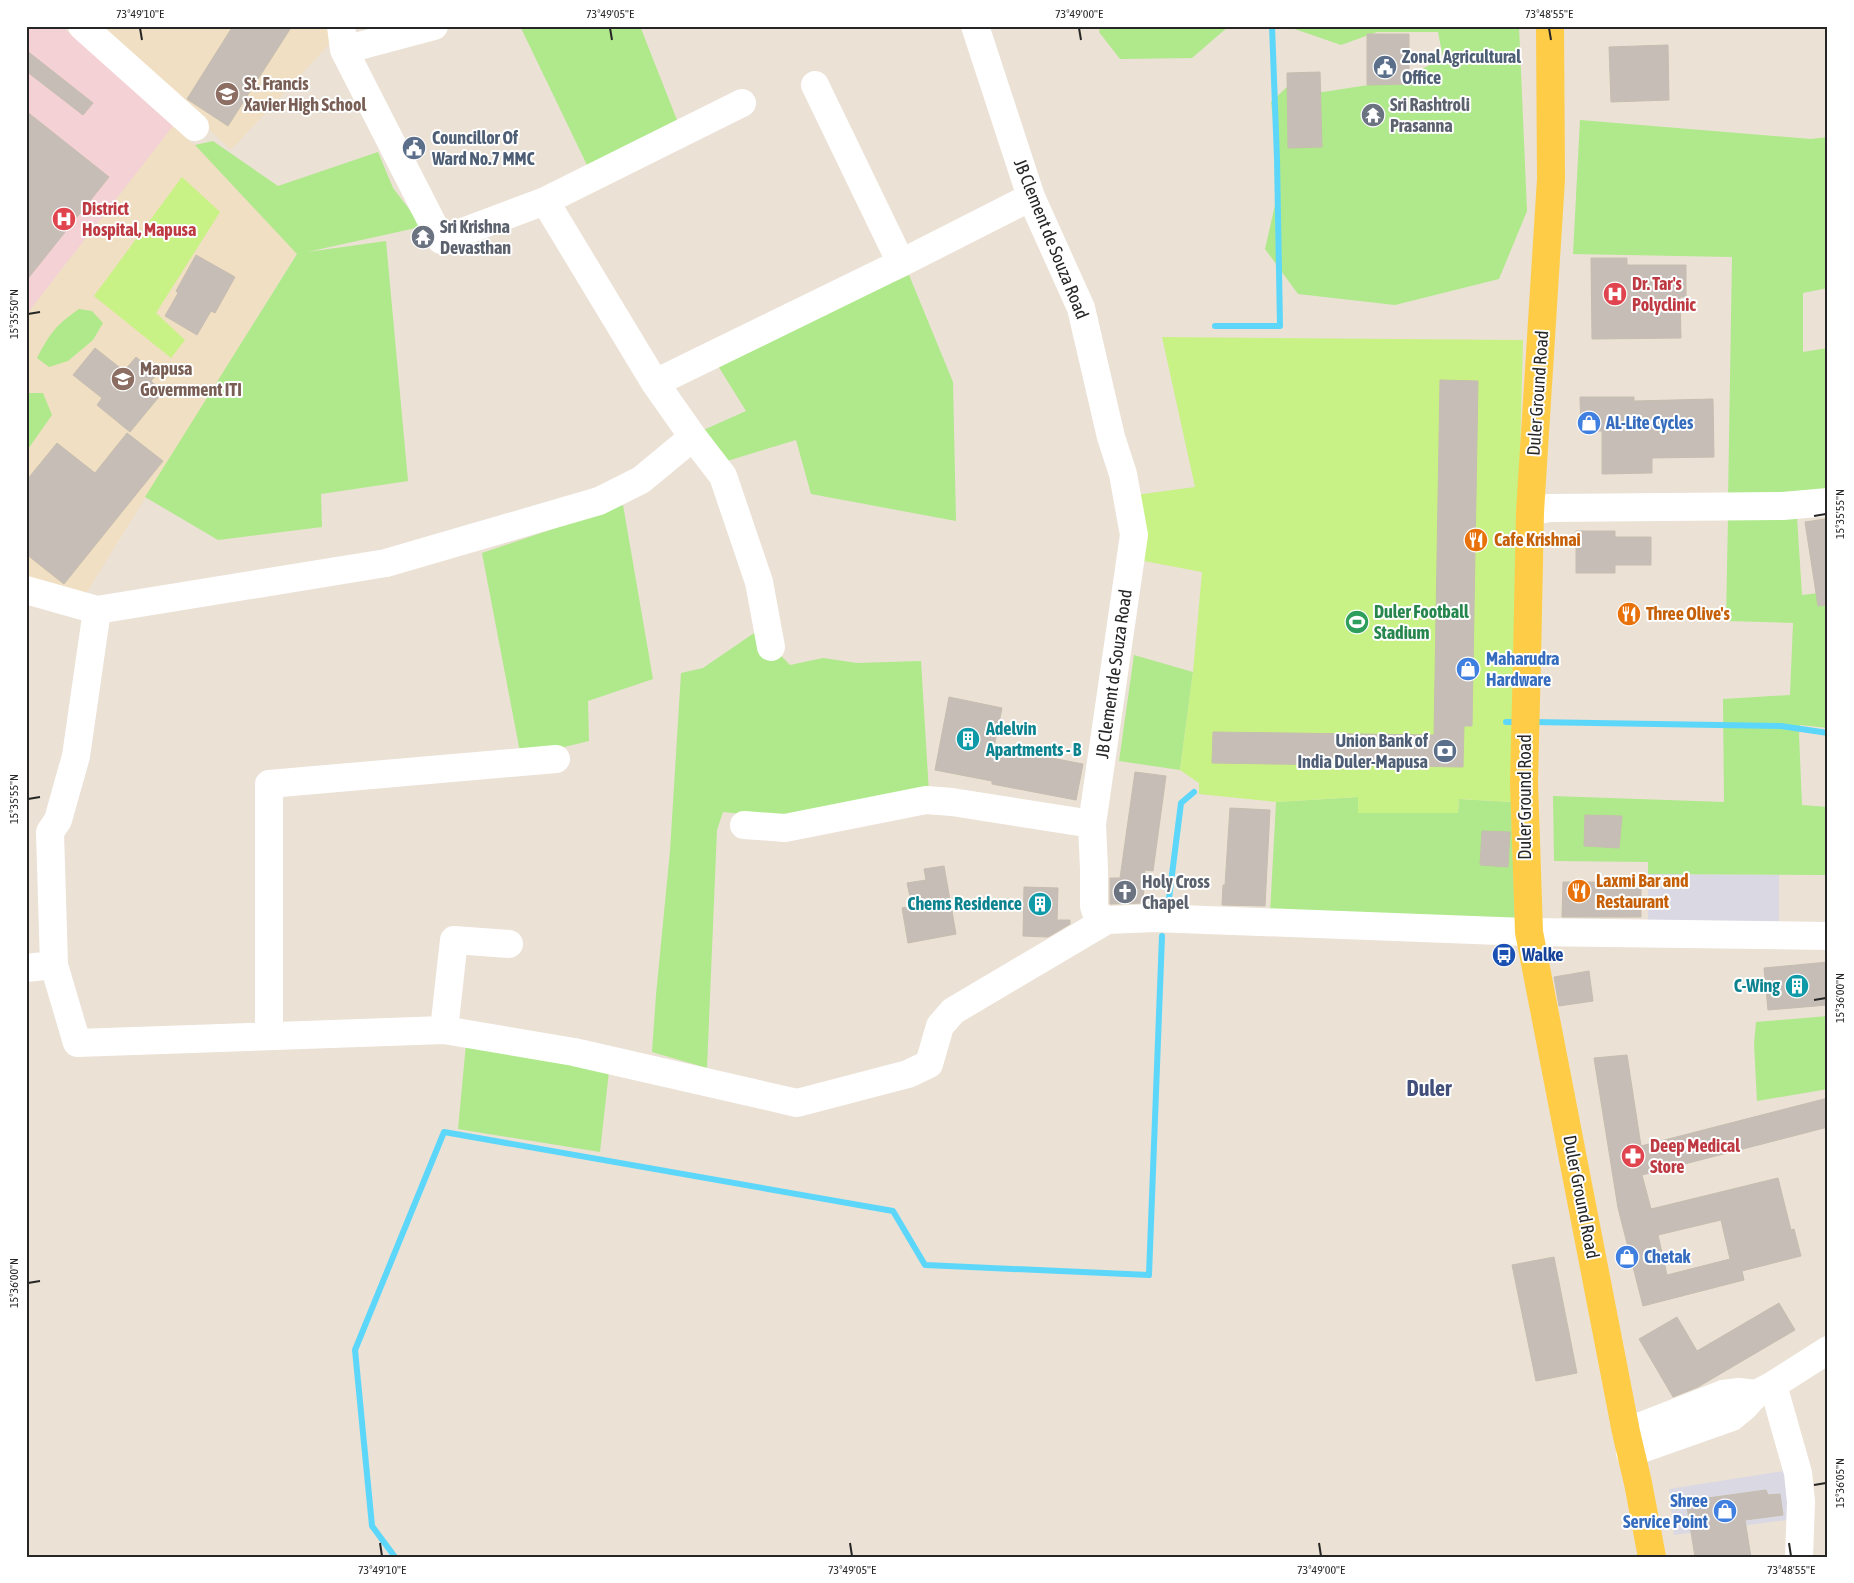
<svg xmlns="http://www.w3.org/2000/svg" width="1854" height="1583" font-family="'Asap Condensed',sans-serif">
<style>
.industrial{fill:#dad8e2}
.education{fill:#f0dfc2}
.medical{fill:#f4d1d4}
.green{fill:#afe98b}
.pitch{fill:#c8f285}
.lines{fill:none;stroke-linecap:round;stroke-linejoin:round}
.stream{stroke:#5cd7fa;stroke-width:6}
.building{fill:#c6beb6;stroke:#c6bdb0;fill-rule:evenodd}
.minor{stroke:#fff;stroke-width:28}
.major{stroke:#fecc47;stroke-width:28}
.ticks{fill:none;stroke:#262626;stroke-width:2}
.labels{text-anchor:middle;stroke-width:4;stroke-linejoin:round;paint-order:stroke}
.service-label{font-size:18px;font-weight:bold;fill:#4e5e75;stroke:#fff;text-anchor:start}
.education-label{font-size:18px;font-weight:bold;fill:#785e54;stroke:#fff;text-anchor:start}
.worship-label{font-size:18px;font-weight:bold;fill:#5b616d;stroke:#fff;text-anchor:start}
.health-label{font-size:18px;font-weight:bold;fill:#be3a42;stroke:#fff;text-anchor:start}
.street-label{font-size:18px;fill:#262626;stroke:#fff}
.shop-label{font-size:18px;font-weight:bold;fill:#366cbe;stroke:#fff;text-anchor:start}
.food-label{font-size:18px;font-weight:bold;fill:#c56008;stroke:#fff;text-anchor:start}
.leisure-label{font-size:18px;font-weight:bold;fill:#27864d;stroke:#fff;text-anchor:start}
.culture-label{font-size:18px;font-weight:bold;fill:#0d838f;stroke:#fff;text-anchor:end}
.transit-label{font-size:18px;font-weight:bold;fill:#164399;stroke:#fff;text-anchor:start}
.district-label{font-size:22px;font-weight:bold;fill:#434f7b;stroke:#fff}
.neatline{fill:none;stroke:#262626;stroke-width:2}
.ticks-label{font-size:12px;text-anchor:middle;fill:#262626}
</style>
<rect width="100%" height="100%" fill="#ebe1d5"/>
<path class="industrial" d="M 1648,874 L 1779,875 L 1779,925 L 1648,924 Z
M 1790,1470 L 1794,1519 L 1674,1535 L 1669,1489 Z"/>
<path class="education" d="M 99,26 L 330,26 L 334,39 L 231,150 Z
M 176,122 L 188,140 L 195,145 L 297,253 L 82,600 L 26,583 L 26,315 Z"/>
<path class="medical" d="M 26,26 L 61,26 L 176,122 L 26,315 Z"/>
<path class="green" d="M 520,26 L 640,26 L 677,120 L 587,165 Z
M 1101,26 L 1229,26 L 1192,58 L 1120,59 L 1099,32 Z
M 1286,26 L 1519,26 L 1527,211 L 1499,279 L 1395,305 L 1298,294 L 1265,249 L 1280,183 L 1271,102 L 1287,87 L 1323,92 L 1401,80 L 1443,58 L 1438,32 L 1377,32 L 1341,45 Z
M 1580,120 L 1811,139 L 1828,137 L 1828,288 L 1803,293 L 1803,352 L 1828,348 L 1828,494 L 1728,499 L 1732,257 L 1573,254 Z
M 213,141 L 278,186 L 378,152 L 393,188 L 412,213 L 425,226 L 307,252 L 386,241 L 408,481 L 321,494 L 322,527 L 218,540 L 145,497 L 297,254 L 195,145 Z
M 909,275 L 953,382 L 956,521 L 811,494 L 796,440 L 727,461 L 699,432 L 746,411 L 715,361 Z
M 79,309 L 92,311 L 103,323 L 93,340 L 68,361 L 49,367 L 37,358 C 50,333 57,324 79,309 Z
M 26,393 L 43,393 L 52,415 L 26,452 Z
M 623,505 L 653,679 L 588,701 L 589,741 L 556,749 L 520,752 L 482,553 Z
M 1728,517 L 1797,517 L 1802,595 L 1828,592 L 1828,728 L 1800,725 L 1799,734 L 1802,805 L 1828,807 L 1828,875 L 1648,874 L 1648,862 L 1554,861 L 1553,796 L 1724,802 L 1723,699 L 1790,695 L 1793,623 L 1726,621 Z
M 757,631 L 790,665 L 823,658 L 857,663 L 921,661 L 929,793 L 781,818 L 723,812 L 717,830 L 707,1068 L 652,1052 L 656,995 L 670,851 L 681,673 L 703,668 Z
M 1134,655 L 1193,672 L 1180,770 L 1119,761 Z
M 1358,797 L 1359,813 L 1458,813 L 1459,799 L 1511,802 L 1515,924 L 1270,914 L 1276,802 Z
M 1828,1016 L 1828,1089 L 1757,1101 L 1754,1044 L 1756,1022 Z
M 466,1044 L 609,1071 L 600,1152 L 458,1129 Z"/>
<path class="pitch" d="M 182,177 L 220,212 L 156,313 L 185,340 L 171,358 L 94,296 Z
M 1162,337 L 1523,340 L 1511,802 L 1459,799 L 1458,813 L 1358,813 L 1358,797 L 1276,802 L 1199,794 L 1199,783 L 1180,770 L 1193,672 L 1202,572 L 1144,561 L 1136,495 L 1195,487 Z"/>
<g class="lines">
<path class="stream" d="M 1215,326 L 1280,326 L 1277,159 L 1272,26
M 1506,722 L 1520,722
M 1532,722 L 1781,726 L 1828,733
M 1168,906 L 1181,803 L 1194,792
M 395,1557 L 372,1526 L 355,1350 L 444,1132 L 893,1211 L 925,1265 L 1149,1275 L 1162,936"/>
</g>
<path class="building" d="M 233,26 L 292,26 L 228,126 L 187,99 Z
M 1367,34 L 1409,34 L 1409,84 L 1367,85 Z
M 1668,45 L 1669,100 L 1611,102 L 1609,47 Z
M 26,50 L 93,103 L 83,115 L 26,71 Z
M 1320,72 L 1322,147 L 1288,148 L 1287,73 Z
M 26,111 L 109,177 L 26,281 Z
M 196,255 L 235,277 L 215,313 L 211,311 L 197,335 L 165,316 L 178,293 L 176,291 Z
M 1591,258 L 1627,258 L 1627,265 L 1686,265 L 1686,297 L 1680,297 L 1681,338 L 1592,339 Z
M 95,348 L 124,371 L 136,357 L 157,374 L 151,381 L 163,392 L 130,432 L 97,405 L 102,398 L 73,375 Z
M 1440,380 L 1478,381 L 1472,726 L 1464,726 L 1463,767 L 1212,763 L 1213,732 L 1434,735 Z
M 1580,397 L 1634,397 L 1634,401 L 1713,399 L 1714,457 L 1652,458 L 1652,473 L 1602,474 L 1602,431 L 1581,431 Z
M 127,433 L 163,461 L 64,584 L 26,554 L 26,481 L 57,443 L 95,473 Z
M 1825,519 L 1826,524 L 1828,524 L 1828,605 L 1818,606 L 1805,522 Z
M 1576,531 L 1615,531 L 1615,537 L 1651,537 L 1651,565 L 1615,565 L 1615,573 L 1576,573 Z
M 949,697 L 1002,708 L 994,747 L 1083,764 L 1076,800 L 992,784 L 992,781 L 935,770 Z
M 1135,772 L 1166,776 L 1153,871 L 1145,870 L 1143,903 L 1110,904 L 1110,878 L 1120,878 Z
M 1230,808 L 1270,810 L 1265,906 L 1222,905 L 1223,885 L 1225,885 Z
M 1585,815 L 1622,816 L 1619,848 L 1584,846 Z
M 1482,831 L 1510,832 L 1508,867 L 1480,865 Z
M 944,866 L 956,934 L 908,943 L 902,908 L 912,906 L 907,883 L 926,880 L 924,869 Z
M 1563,882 L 1641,882 L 1641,917 L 1562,917 Z
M 1024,887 L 1058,888 L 1057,920 L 1070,920 L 1070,924 L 1048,937 L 1023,936 Z
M 1828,962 L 1828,1005 L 1768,1010 L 1764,968 Z
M 1589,971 L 1593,1001 L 1559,1006 L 1554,977 Z
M 1627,1055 L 1641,1146 L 1828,1098 L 1828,1127 L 1642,1175 L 1651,1209 L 1778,1178 L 1791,1230 L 1794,1229 L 1801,1256 L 1742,1271 L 1744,1280 L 1643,1306 L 1618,1208 L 1594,1058 ZM 1721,1220 L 1730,1259 L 1667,1275 L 1658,1235 Z
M 1554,1257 L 1577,1373 L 1536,1381 L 1512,1265 Z
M 1779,1303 L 1795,1330 L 1698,1387 L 1673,1397 L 1639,1339 L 1677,1317 L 1697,1351 Z
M 1766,1490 L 1768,1495 L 1780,1494 L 1783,1515 L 1745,1520 L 1751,1557 L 1695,1557 L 1686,1501 Z"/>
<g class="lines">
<path class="minor" d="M 82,26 L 195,127
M 341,26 L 344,50 L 441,240 L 545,201 L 655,383 L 693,437 L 723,476 L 759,582 L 771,647
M 975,26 L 1031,197 L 1081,308 L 1111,437 L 1123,474 L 1134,535 L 1092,824 L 1094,869 L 1094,906 L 1097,915 L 1107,920 L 1154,918 L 1529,932 L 1828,936
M 344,50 L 434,26
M 815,85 L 901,263
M 545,201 L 742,103
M 655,383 L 901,263 L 1031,197
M 1530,512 L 1549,508 L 1783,506 L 1828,502
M 26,590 L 97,610 L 386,563 L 599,501 L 641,480 L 693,437
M 97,610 L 76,756 L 58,820 L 50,832 L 54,965 L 77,1043 L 444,1030 L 574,1052 L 797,1103 L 908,1074 L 929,1064 L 940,1026 L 953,1011 L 1107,920
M 744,825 L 785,828 L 926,800 L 952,802 L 1092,824
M 26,968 L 54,965
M 444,1030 L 454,940 L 509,944
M 269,1036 L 269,784 L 556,759
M 1773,1385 L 1798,1473 L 1801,1502 L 1799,1557
M 1626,1432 L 1723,1394 L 1739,1392 L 1756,1394
M 1630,1453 L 1732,1417 L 1744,1407 L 1756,1394 L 1773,1385 L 1828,1350"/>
<path class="major" d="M 1550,26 L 1551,179 L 1530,512 L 1527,659 L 1524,782 L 1529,932 L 1626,1432 L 1638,1483 L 1652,1557"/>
</g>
<path class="ticks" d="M 140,28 L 142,40M 610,28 L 612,40M 1079,28 L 1081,40M 1549,28 L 1551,40M 28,314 L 40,312M 1814,516 L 1826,514M 28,799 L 40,797M 1814,1000 L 1826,998M 28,1283 L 40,1281M 1814,1485 L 1826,1483M 380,1543 L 382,1556M 850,1543 L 852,1556M 1319,1543 L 1321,1556M 1789,1543 L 1791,1556"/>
<defs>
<g id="civic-disc" transform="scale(1.25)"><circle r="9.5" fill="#5c6f8a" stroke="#fff"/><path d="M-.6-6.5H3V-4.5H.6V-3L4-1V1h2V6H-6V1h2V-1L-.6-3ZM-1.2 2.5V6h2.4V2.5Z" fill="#fff"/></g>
<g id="school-disc" transform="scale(1.25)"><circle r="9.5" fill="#8d6e63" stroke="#fff"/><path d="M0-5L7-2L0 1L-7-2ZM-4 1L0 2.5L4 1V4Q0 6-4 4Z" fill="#fff"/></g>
<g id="temple-disc" transform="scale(1.25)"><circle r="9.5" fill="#6b7280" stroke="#fff"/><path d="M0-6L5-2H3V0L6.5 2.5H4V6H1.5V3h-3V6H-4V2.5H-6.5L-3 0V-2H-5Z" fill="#fff"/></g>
<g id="hospital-disc" transform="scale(1.25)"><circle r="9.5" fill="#e0444e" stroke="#fff"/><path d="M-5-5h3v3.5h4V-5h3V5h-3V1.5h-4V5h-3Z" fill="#fff"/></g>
<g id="university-disc" transform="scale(1.25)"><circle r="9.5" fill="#8d6e63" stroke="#fff"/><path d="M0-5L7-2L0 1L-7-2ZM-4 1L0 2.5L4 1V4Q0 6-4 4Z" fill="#fff"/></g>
<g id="shop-disc" transform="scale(1.25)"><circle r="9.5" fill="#3f7fe0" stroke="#fff"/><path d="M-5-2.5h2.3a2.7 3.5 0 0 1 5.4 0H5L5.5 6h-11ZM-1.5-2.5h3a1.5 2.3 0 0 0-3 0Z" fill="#fff"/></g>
<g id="restaurant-disc" transform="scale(1.25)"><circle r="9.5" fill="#e8710a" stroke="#fff"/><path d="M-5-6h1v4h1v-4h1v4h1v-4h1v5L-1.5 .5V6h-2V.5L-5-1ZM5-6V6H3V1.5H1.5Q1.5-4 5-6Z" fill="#fff"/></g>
<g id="stadium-disc" transform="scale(1.25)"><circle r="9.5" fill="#2e9e5b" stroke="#fff"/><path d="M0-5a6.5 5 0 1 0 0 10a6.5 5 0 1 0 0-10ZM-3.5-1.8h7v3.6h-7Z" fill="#fff"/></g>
<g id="building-disc" transform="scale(1.25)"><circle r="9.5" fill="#0f9aa8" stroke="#fff"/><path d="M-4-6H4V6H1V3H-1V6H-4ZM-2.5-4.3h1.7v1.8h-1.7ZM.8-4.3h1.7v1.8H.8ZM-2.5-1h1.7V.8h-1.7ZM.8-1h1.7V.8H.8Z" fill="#fff"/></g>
<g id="bank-disc" transform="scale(1.25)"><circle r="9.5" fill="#5c6f8a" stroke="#fff"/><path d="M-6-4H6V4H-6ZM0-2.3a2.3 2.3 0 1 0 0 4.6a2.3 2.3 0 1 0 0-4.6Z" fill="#fff"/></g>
<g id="church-disc" transform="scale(1.25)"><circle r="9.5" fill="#6b7280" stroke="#fff"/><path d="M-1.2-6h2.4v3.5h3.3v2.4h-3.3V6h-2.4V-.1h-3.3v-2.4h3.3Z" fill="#fff"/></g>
<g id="bus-disc" transform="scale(1.25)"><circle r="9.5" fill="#1a4fb4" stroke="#fff"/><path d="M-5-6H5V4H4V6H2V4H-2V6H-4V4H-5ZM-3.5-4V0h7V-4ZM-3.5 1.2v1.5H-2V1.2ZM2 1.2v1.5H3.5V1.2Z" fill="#fff"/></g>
<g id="pharmacy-disc" transform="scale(1.25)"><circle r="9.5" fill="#e0444e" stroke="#fff"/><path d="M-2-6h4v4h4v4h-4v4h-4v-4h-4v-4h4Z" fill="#fff"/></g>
</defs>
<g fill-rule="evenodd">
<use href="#civic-disc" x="1385" y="67"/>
<use href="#school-disc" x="227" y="94"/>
<use href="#temple-disc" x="1373" y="115"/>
<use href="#civic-disc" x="414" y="148"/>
<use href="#hospital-disc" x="64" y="219"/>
<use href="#temple-disc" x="423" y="237"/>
<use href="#hospital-disc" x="1615" y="294"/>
<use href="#university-disc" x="123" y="379"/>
<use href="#shop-disc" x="1589" y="423"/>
<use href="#restaurant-disc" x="1476" y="540"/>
<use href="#restaurant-disc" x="1629" y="614"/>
<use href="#stadium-disc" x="1357" y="622"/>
<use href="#shop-disc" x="1468" y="669"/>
<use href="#building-disc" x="968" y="739"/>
<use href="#bank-disc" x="1445" y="751"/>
<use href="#restaurant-disc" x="1579" y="891"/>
<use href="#church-disc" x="1125" y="892"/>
<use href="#building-disc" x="1040" y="904"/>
<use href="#bus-disc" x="1504" y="955"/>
<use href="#building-disc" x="1797" y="986"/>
<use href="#pharmacy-disc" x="1633" y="1156"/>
<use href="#shop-disc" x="1627" y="1257"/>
<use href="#shop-disc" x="1725" y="1511"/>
</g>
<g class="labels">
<g class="service-label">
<text x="1402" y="63">Zonal Agricultural<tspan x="1402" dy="21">Office</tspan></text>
<text x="432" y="144">Councillor Of<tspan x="432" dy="21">Ward No.7 MMC</tspan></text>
<text x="1428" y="747" text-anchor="end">Union Bank of<tspan x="1428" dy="21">India Duler-Mapusa</tspan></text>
</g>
<g class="education-label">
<text x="244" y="90">St. Francis<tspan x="244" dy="21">Xavier High School</tspan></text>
<text x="140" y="375">Mapusa<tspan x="140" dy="21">Government ITI</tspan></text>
</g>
<g class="worship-label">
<text x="1390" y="111">Sri Rashtroli<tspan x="1390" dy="21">Prasanna</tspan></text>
<text x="440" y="233">Sri Krishna<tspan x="440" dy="21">Devasthan</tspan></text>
<text x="1142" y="888">Holy Cross<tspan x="1142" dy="21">Chapel</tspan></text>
</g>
<g class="health-label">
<text x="82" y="215">District<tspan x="82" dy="21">Hospital, Mapusa</tspan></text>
<text x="1632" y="290">Dr. Tar's<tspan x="1632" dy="21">Polyclinic</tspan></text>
<text x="1650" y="1152">Deep Medical<tspan x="1650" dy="21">Store</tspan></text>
</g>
<g class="street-label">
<text transform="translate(1051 239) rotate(68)" y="6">JB Clement de Souza Road</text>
<text transform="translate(1538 393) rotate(-86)" y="6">Duler Ground Road</text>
<text transform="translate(1114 674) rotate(-82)" y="6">JB Clement de Souza Road</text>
<text transform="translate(1525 797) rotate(-90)" y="6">Duler Ground Road</text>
<text transform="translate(1581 1197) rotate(79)" y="6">Duler Ground Road</text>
</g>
<g class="shop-label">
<text x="1606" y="429">AL-Lite Cycles</text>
<text x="1486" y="665">Maharudra<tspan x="1486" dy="21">Hardware</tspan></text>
<text x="1644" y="1263">Chetak</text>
<text x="1708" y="1507" text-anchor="end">Shree<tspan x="1708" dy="21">Service Point</tspan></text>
</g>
<g class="food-label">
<text x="1494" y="546">Cafe Krishnai</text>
<text x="1646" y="620">Three Olive's</text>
<text x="1596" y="887">Laxmi Bar and<tspan x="1596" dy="21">Restaurant</tspan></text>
</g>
<g class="leisure-label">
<text x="1374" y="618">Duler Football<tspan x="1374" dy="21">Stadium</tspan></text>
</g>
<g class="culture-label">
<text x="986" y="735" text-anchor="start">Adelvin<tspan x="986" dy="21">Apartments - B</tspan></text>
<text x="1022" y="910">Chems Residence</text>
<text x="1780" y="992">C-Wing</text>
</g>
<g class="transit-label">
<text x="1522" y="961">Walke</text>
</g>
<g class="district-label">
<text x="1429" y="1096">Duler</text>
</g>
</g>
<rect width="1854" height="1583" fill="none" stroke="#ffffff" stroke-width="55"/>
<rect x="28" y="28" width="1798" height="1528" class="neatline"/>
<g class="ticks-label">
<text x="140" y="18">73°49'10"E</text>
<text x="610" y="18">73°49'05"E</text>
<text x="1079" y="18">73°49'00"E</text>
<text x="1549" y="18">73°48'55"E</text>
<text transform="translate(14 314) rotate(-90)" y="4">15°35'50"N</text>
<text transform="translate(1840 514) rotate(-90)" y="4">15°35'55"N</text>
<text transform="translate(14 799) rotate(-90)" y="4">15°35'55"N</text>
<text transform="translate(1840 998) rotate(-90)" y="4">15°36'00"N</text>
<text transform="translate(14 1283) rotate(-90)" y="4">15°36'00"N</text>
<text transform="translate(1840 1483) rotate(-90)" y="4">15°36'05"N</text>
<text x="382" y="1574">73°49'10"E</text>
<text x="852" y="1574">73°49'05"E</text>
<text x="1321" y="1574">73°49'00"E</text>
<text x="1791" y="1574">73°48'55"E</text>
</g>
</svg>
